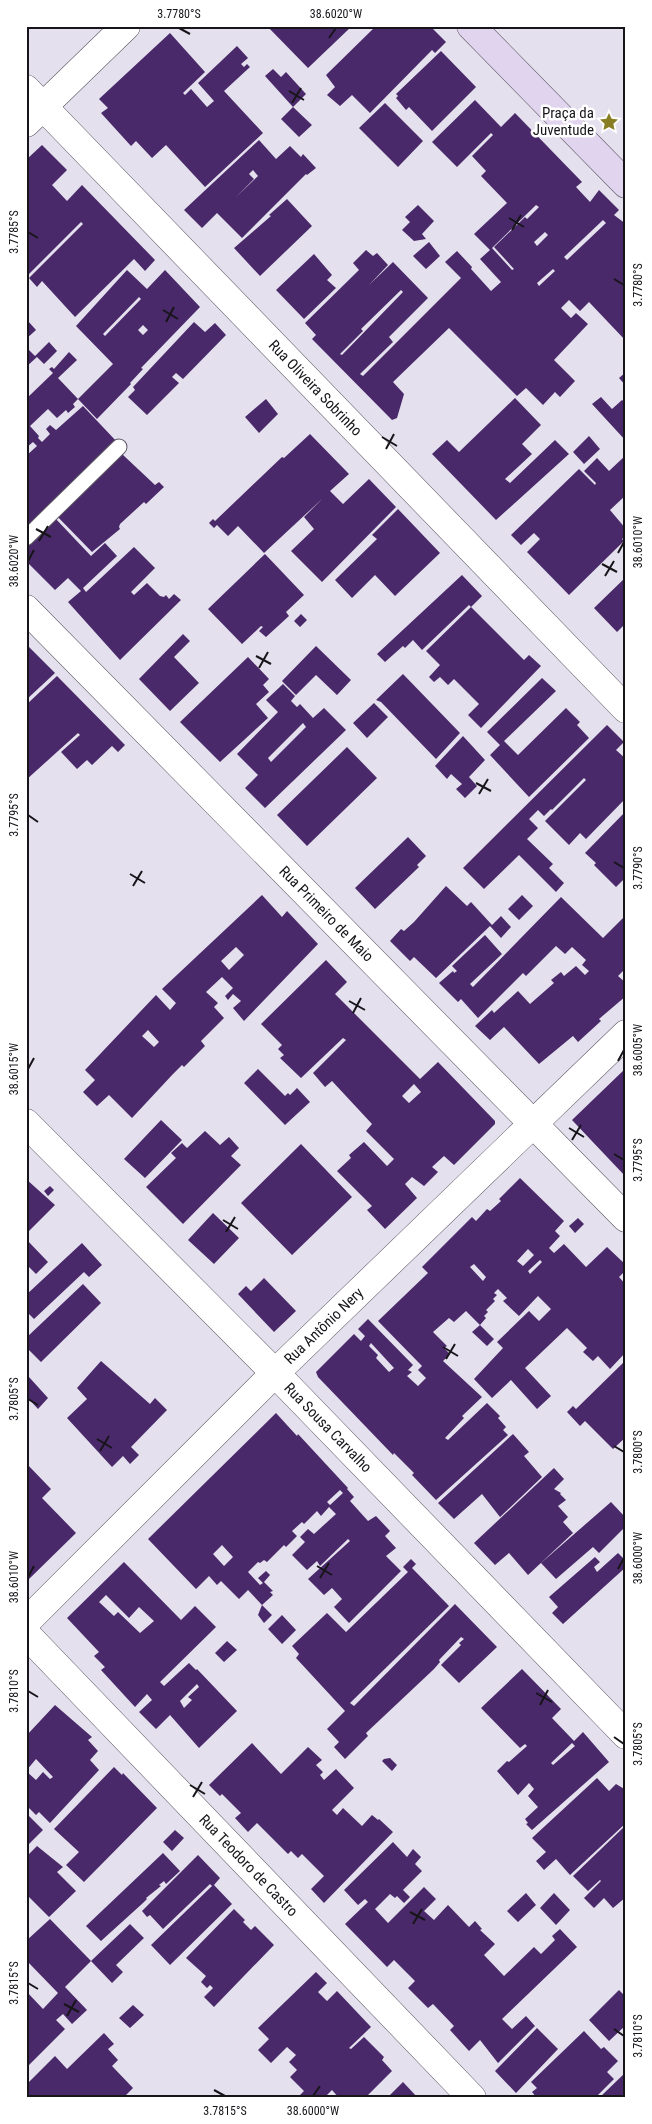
<svg xmlns="http://www.w3.org/2000/svg" width="652" height="2124" font-family="'Roboto Condensed',sans-serif">
<style>
.building{fill:#492969;fill-rule:evenodd}
.lines{fill:none;stroke-linecap:round;stroke-linejoin:round}
.lane-casing{stroke:#5d5864;stroke-width:17}
.street-casing{stroke:#5d5864;stroke-width:29}
.secondary-casing{stroke:#5d5864;stroke-width:29}
.lane{stroke:#fff;stroke-width:15}
.street{stroke:#fff;stroke-width:28}
.secondary{stroke:#e1d4ef;stroke-width:28}
.ticks{fill:none;stroke:#17151a;stroke-width:2}
.labels{text-anchor:middle;stroke-width:5;stroke-linejoin:round;paint-order:stroke}
.poi-label{font-size:15px;fill:#17151a;stroke:#fff;text-anchor:end}
.street-label{font-size:15px;fill:#17151a;stroke:#fff}
.neatline{fill:none;stroke:#17151a;stroke-width:2}
.ticks-label{font-size:12px;text-anchor:middle;fill:#17151a}
</style>
<rect width="100%" height="100%" fill="#e5e0ee"/>
<path class="building" d="M 267,26 L 352,26 L 308,68 Z
M 376,26 L 430,26 L 446,42 L 435,53 L 432,50 L 370,113 L 352,95 L 340,106 L 327,95 L 335,87 L 326,75 Z
M 170,33 L 205,72 L 183,93 L 185,95 L 191,89 L 207,107 L 214,101 L 198,83 L 237,46 L 248,58 L 241,64 L 244,67 L 247,64 L 250,67 L 224,91 L 263,133 L 205,187 L 166,145 L 152,158 L 136,141 L 131,146 L 101,113 L 108,108 L 99,99 Z
M 441,51 L 476,87 L 432,131 L 409,107 L 406,110 L 396,98 L 398,96 L 396,94 Z
M 273,69 L 281,77 L 286,72 L 306,94 L 293,107 L 312,125 L 299,137 L 281,119 L 293,107 L 265,76 Z
M 475,100 L 501,127 L 515,113 L 582,182 L 576,187 L 590,202 L 599,190 L 619,210 L 614,215 L 626,224 L 626,341 L 589,302 L 580,311 L 569,300 L 561,308 L 571,318 L 576,313 L 588,324 L 554,360 L 575,381 L 560,397 L 555,392 L 543,405 L 526,388 L 517,396 L 449,328 L 393,382 L 404,394 L 397,418 L 392,420 L 312,339 L 316,335 L 305,323 L 359,270 L 353,263 L 366,250 L 373,256 L 377,253 L 388,265 L 369,285 L 393,262 L 428,298 L 389,337 L 393,342 L 360,374 L 363,376 L 461,278 L 445,262 L 457,251 L 472,267 L 471,269 L 491,291 L 501,282 L 480,259 L 490,250 L 474,234 L 507,203 L 481,176 L 486,171 L 472,156 L 493,135 L 491,133 L 457,167 L 432,142 ZM 536,205 L 539,207 L 527,219 L 525,217 L 494,247 L 514,269 L 512,270 L 492,248 ZM 603,220 L 606,223 L 567,260 L 564,257 ZM 545,232 L 548,235 L 537,246 L 534,242 ZM 553,269 L 555,271 L 539,286 L 537,283 ZM 401,290 L 403,292 L 342,355 L 340,354 L 363,331 L 361,329 Z
M 385,103 L 423,141 L 398,167 L 359,128 Z
M 259,140 L 276,159 L 290,146 L 301,157 L 303,154 L 316,168 L 307,175 L 306,174 L 242,238 L 217,213 L 202,228 L 184,210 ZM 253,170 L 258,176 L 236,197 L 254,179 L 249,174 Z
M 42,145 L 67,170 L 52,185 L 67,201 L 82,185 L 155,260 L 145,271 L 134,259 L 75,317 L 42,281 L 37,287 L 29,278 L 83,224 L 81,222 L 26,277 L 26,160 Z
M 287,199 L 312,226 L 260,276 L 234,248 L 271,216 L 269,215 Z
M 418,205 L 434,221 L 422,234 L 426,239 L 414,241 L 402,230 L 410,222 L 405,217 Z
M 429,242 L 440,256 L 426,269 L 413,256 Z
M 314,254 L 332,275 L 327,280 L 336,288 L 304,319 L 276,290 Z
M 127,270 L 147,289 L 165,270 L 200,307 L 141,368 L 143,369 L 130,383 L 131,384 L 97,419 L 78,399 L 113,364 L 76,326 ZM 139,297 L 141,299 L 105,336 L 103,334 ZM 143,325 L 148,330 L 143,335 L 138,330 Z
M 28,321 L 36,330 L 26,339 L 26,323 Z
M 194,322 L 205,332 L 215,323 L 226,335 L 183,379 L 176,373 L 172,377 L 179,383 L 147,415 L 128,397 L 135,390 L 133,387 Z
M 49,342 L 57,351 L 44,364 L 37,357 L 26,367 L 26,347 L 35,356 Z
M 69,352 L 77,360 L 58,378 L 78,399 L 73,404 L 75,407 L 68,413 L 66,410 L 57,418 L 48,409 L 30,426 L 39,436 L 38,438 L 42,442 L 50,434 L 46,429 L 50,425 L 56,430 L 83,406 L 118,443 L 26,531 L 26,456 L 37,446 L 33,442 L 26,448 L 26,399 L 53,373 L 49,369 L 52,367 L 54,369 Z
M 626,372 L 626,386 L 619,378 Z
M 601,397 L 612,409 L 622,400 L 626,403 L 626,441 L 592,404 Z
M 515,398 L 541,425 L 522,444 L 532,454 L 505,479 L 510,483 L 555,440 L 569,454 L 496,520 L 432,454 L 447,440 L 459,452 Z
M 266,399 L 278,414 L 259,433 L 245,417 Z
M 310,434 L 349,474 L 330,491 L 343,504 L 369,479 L 396,507 L 322,582 L 291,551 L 314,529 L 304,517 L 322,499 L 264,553 L 238,526 L 228,536 L 217,525 L 214,528 L 209,523 L 213,519 L 215,521 L 282,457 L 284,458 Z
M 589,436 L 600,449 L 584,464 L 573,452 Z
M 122,454 L 155,485 L 159,482 L 164,487 L 146,504 L 144,502 L 120,524 L 119,527 L 120,529 L 92,552 L 54,513 Z
M 626,455 L 626,495 L 610,510 L 626,529 L 626,535 L 622,539 L 624,541 L 569,595 L 527,552 L 540,539 L 534,533 L 521,545 L 511,535 L 579,469 L 595,485 L 596,483 L 584,471 L 597,458 L 609,471 Z
M 398,509 L 440,553 L 395,596 L 375,575 L 352,598 L 335,580 L 377,539 L 372,535 Z
M 54,517 L 91,556 L 105,543 L 117,556 L 83,588 L 86,592 L 134,547 L 155,568 L 131,592 L 134,595 L 147,583 L 160,596 L 164,597 L 166,595 L 169,599 L 174,594 L 181,600 L 120,660 L 68,602 L 81,591 L 68,578 L 55,590 L 26,561 L 26,544 Z
M 265,554 L 304,595 L 286,612 L 289,616 L 266,637 L 259,631 L 263,627 L 261,626 L 242,644 L 208,609 Z
M 462,575 L 482,596 L 471,607 L 469,605 L 422,650 L 413,640 L 405,648 L 403,646 L 385,662 L 377,654 Z
M 626,577 L 626,623 L 617,632 L 594,608 Z
M 471,607 L 524,660 L 529,655 L 541,666 L 481,728 L 468,715 L 479,704 L 454,679 L 448,685 L 440,677 L 434,682 L 429,677 L 440,665 L 426,651 Z
M 301,614 L 307,620 L 300,627 L 294,621 Z
M 183,634 L 190,641 L 174,657 L 199,683 L 170,711 L 139,679 Z
M 26,644 L 55,673 L 26,700 Z
M 316,646 L 351,680 L 337,695 L 316,675 L 296,695 L 282,681 Z
M 248,657 L 269,679 L 263,685 L 269,692 L 256,704 L 268,718 L 220,762 L 180,722 Z
M 403,674 L 460,733 L 436,759 L 381,702 L 376,700 Z
M 57,676 L 125,745 L 118,752 L 112,746 L 92,765 L 87,760 L 77,769 L 61,752 L 80,735 L 78,733 L 26,780 L 26,705 Z
M 542,678 L 556,691 L 504,741 L 518,755 L 566,708 L 580,722 L 577,725 L 589,738 L 529,797 L 490,755 L 500,745 L 487,732 Z
M 283,684 L 295,696 L 291,701 L 297,707 L 300,704 L 313,718 L 324,708 L 346,730 L 265,808 L 245,788 L 258,775 L 237,754 L 278,712 L 266,700 ZM 303,723 L 306,727 L 271,762 L 268,758 Z
M 374,703 L 388,717 L 367,738 L 353,723 Z
M 607,725 L 624,742 L 616,750 L 626,759 L 626,798 L 586,839 L 580,833 L 569,845 L 545,821 L 586,780 L 584,778 L 552,810 L 551,809 L 544,816 L 538,810 L 529,819 L 538,828 L 527,839 L 553,864 L 549,868 L 564,883 L 556,892 L 519,855 L 484,889 L 463,868 Z
M 463,736 L 485,760 L 469,777 L 477,786 L 465,798 L 456,789 L 462,784 L 451,774 L 447,779 L 435,766 Z
M 347,747 L 377,778 L 307,846 L 277,815 Z
M 626,811 L 626,877 L 616,887 L 594,865 L 596,863 L 585,853 Z
M 408,837 L 426,856 L 417,865 L 419,867 L 375,909 L 355,888 Z
M 446,886 L 467,906 L 471,902 L 492,925 L 501,916 L 511,927 L 501,938 L 490,926 L 436,978 L 414,957 L 410,961 L 390,941 L 401,929 L 404,931 L 414,922 Z
M 262,895 L 282,917 L 287,911 L 318,944 L 244,1021 L 233,1008 L 241,1001 L 233,994 L 228,1000 L 225,996 L 233,988 L 222,977 L 206,992 L 218,1003 L 214,1007 L 224,1018 L 201,1041 L 205,1046 L 184,1067 L 182,1065 L 173,1074 L 132,1118 L 109,1095 L 97,1106 L 83,1092 L 95,1080 L 85,1070 L 156,995 L 170,1010 L 176,1003 L 162,989 ZM 236,947 L 244,955 L 229,970 L 221,961 ZM 148,1030 L 159,1042 L 154,1047 L 142,1036 Z
M 522,895 L 533,906 L 519,920 L 508,909 Z
M 561,897 L 603,938 L 626,915 L 626,968 L 618,976 L 626,983 L 626,996 L 599,1019 L 601,1021 L 578,1042 L 573,1036 L 539,1064 L 504,1027 L 490,1040 L 475,1026 L 492,1010 L 494,1013 L 518,991 L 530,1004 L 554,983 L 551,980 L 561,972 L 564,976 L 576,966 L 585,975 L 589,971 L 582,965 L 586,960 L 572,947 L 565,954 L 556,946 L 526,976 L 523,973 L 478,1018 L 461,999 L 458,1002 L 439,983 L 453,971 L 454,973 L 457,971 L 452,966 L 485,935 L 502,954 L 470,984 L 473,987 Z
M 326,960 L 347,982 L 335,994 L 420,1079 L 438,1062 L 495,1121 L 495,1124 L 454,1165 L 444,1156 L 432,1167 L 438,1172 L 424,1186 L 412,1177 L 405,1184 L 417,1198 L 385,1229 L 367,1210 L 372,1206 L 337,1171 L 351,1158 L 349,1155 L 364,1142 L 387,1166 L 394,1159 L 366,1131 L 372,1124 L 332,1081 L 325,1087 L 313,1073 L 346,1040 L 343,1038 L 301,1078 L 280,1058 L 284,1055 L 278,1049 L 282,1045 L 261,1024 ZM 414,1084 L 421,1092 L 409,1103 L 402,1096 Z
M 626,1068 L 626,1177 L 572,1120 Z
M 258,1069 L 285,1096 L 288,1093 L 290,1095 L 297,1088 L 310,1102 L 285,1125 L 244,1083 Z
M 161,1120 L 182,1140 L 145,1178 L 124,1159 Z
M 205,1131 L 220,1145 L 229,1137 L 239,1148 L 231,1156 L 241,1165 L 183,1224 L 146,1187 L 176,1158 L 171,1153 L 182,1143 L 187,1148 Z
M 301,1144 L 352,1197 L 292,1255 L 241,1203 Z
M 520,1178 L 564,1221 L 555,1231 L 560,1236 L 549,1248 L 554,1253 L 564,1244 L 586,1267 L 607,1247 L 626,1265 L 626,1270 L 619,1277 L 626,1285 L 626,1352 L 610,1369 L 598,1356 L 593,1361 L 583,1352 L 587,1348 L 567,1328 L 525,1368 L 551,1396 L 537,1409 L 511,1380 L 492,1398 L 474,1379 L 503,1348 L 497,1342 L 529,1311 L 539,1321 L 551,1309 L 538,1296 L 519,1316 L 503,1301 L 507,1298 L 498,1289 L 494,1293 L 497,1295 L 493,1299 L 495,1301 L 486,1310 L 488,1312 L 484,1316 L 486,1318 L 480,1325 L 494,1339 L 487,1346 L 472,1332 L 480,1325 L 466,1311 L 454,1322 L 449,1318 L 433,1332 L 447,1346 L 444,1348 L 450,1354 L 443,1361 L 482,1397 L 462,1416 L 464,1418 L 445,1438 L 448,1440 L 487,1403 L 500,1416 L 498,1418 L 506,1427 L 503,1430 L 508,1435 L 436,1500 L 412,1475 L 414,1473 L 394,1453 L 393,1455 L 318,1377 L 316,1372 L 354,1334 L 361,1341 L 365,1336 L 358,1329 L 368,1319 L 413,1365 L 408,1370 L 412,1372 L 407,1376 L 418,1386 L 426,1378 L 418,1370 L 422,1366 L 378,1321 L 428,1273 L 422,1267 L 472,1217 L 476,1221 L 487,1209 L 490,1211 L 501,1201 L 499,1199 ZM 528,1249 L 534,1255 L 523,1266 L 517,1261 ZM 540,1260 L 542,1262 L 530,1274 L 528,1271 ZM 474,1264 L 486,1277 L 483,1281 L 470,1267 ZM 371,1343 L 394,1368 L 389,1372 L 376,1358 L 378,1355 L 369,1346 Z
M 26,1179 L 55,1205 L 26,1234 Z
M 50,1186 L 54,1190 L 48,1196 L 44,1191 Z
M 213,1213 L 239,1238 L 214,1264 L 188,1240 Z
M 578,1218 L 584,1224 L 575,1233 L 569,1226 Z
M 26,1239 L 48,1262 L 36,1274 L 26,1264 Z
M 82,1243 L 102,1265 L 89,1277 L 84,1272 L 34,1319 L 26,1311 L 26,1295 Z
M 264,1278 L 296,1311 L 274,1332 L 238,1294 L 246,1286 L 251,1291 Z
M 83,1284 L 101,1303 L 41,1362 L 26,1347 L 26,1338 Z
M 626,1360 L 626,1437 L 613,1449 L 585,1421 L 580,1426 L 567,1412 L 573,1406 L 576,1409 Z
M 101,1361 L 150,1404 L 155,1398 L 167,1410 L 131,1447 L 139,1455 L 130,1464 L 123,1456 L 112,1467 L 67,1418 L 87,1399 L 77,1388 Z
M 29,1377 L 48,1398 L 38,1409 L 26,1396 L 26,1380 Z
M 276,1413 L 297,1436 L 298,1434 L 348,1488 L 347,1489 L 354,1497 L 350,1501 L 368,1521 L 376,1516 L 390,1531 L 385,1536 L 396,1548 L 386,1556 L 401,1571 L 349,1623 L 334,1607 L 342,1599 L 332,1588 L 324,1595 L 308,1579 L 350,1541 L 348,1539 L 320,1566 L 317,1561 L 307,1570 L 292,1555 L 305,1542 L 300,1537 L 308,1529 L 314,1534 L 336,1514 L 329,1507 L 321,1516 L 317,1511 L 304,1524 L 302,1522 L 292,1531 L 297,1536 L 286,1547 L 284,1545 L 267,1562 L 264,1560 L 260,1563 L 258,1562 L 248,1572 L 260,1585 L 263,1583 L 258,1578 L 266,1571 L 270,1575 L 264,1582 L 273,1591 L 270,1592 L 273,1595 L 262,1605 L 248,1590 L 239,1599 L 221,1581 L 217,1585 L 209,1576 L 196,1589 L 148,1539 ZM 340,1490 L 343,1493 L 330,1505 L 327,1502 ZM 222,1545 L 233,1557 L 224,1566 L 213,1554 Z
M 513,1434 L 529,1452 L 524,1456 L 542,1477 L 500,1517 L 482,1494 L 454,1519 L 438,1503 Z
M 26,1463 L 51,1489 L 42,1498 L 76,1533 L 26,1582 Z
M 554,1468 L 564,1479 L 554,1489 L 561,1493 L 560,1494 L 566,1500 L 558,1506 L 568,1517 L 563,1522 L 573,1533 L 528,1575 L 509,1553 L 495,1565 L 474,1543 Z
M 611,1502 L 626,1518 L 626,1526 L 599,1553 L 593,1547 L 556,1579 L 541,1563 Z
M 618,1553 L 626,1561 L 626,1567 L 563,1624 L 552,1613 L 558,1607 L 549,1597 L 595,1557 L 600,1562 L 594,1567 L 597,1572 Z
M 411,1559 L 416,1564 L 412,1568 L 449,1606 L 350,1703 L 354,1706 L 455,1604 L 497,1647 L 459,1683 L 441,1665 L 461,1645 L 459,1643 L 464,1639 L 461,1637 L 439,1660 L 440,1662 L 434,1669 L 366,1733 L 368,1736 L 345,1759 L 334,1747 L 339,1742 L 327,1729 L 345,1711 L 296,1658 L 299,1654 L 292,1646 L 327,1613 L 346,1632 L 408,1572 L 403,1567 Z
M 124,1562 L 181,1620 L 195,1606 L 216,1627 L 160,1682 L 164,1686 L 189,1663 L 196,1670 L 197,1669 L 237,1711 L 199,1748 L 170,1715 L 156,1729 L 139,1712 L 152,1700 L 147,1694 L 135,1707 L 101,1670 L 105,1667 L 94,1656 L 99,1652 L 67,1618 ZM 106,1595 L 129,1618 L 139,1607 L 154,1621 L 140,1633 L 118,1612 L 114,1616 L 99,1602 ZM 197,1684 L 199,1687 L 188,1697 L 192,1700 L 184,1708 L 180,1701 Z
M 262,1605 L 272,1615 L 264,1623 L 258,1615 Z
M 282,1615 L 296,1630 L 282,1644 L 268,1629 Z
M 227,1641 L 237,1650 L 224,1662 L 215,1653 Z
M 522,1669 L 561,1709 L 552,1718 L 574,1741 L 583,1732 L 609,1762 L 532,1830 L 526,1824 L 528,1823 L 525,1819 L 538,1807 L 528,1796 L 534,1789 L 529,1783 L 518,1795 L 497,1771 L 507,1761 L 509,1762 L 527,1746 L 525,1744 L 520,1748 L 481,1708 ZM 572,1743 L 575,1746 L 553,1765 L 551,1763 Z
M 55,1705 L 92,1737 L 88,1740 L 98,1751 L 90,1760 L 99,1770 L 50,1823 L 39,1812 L 36,1815 L 28,1807 L 26,1810 L 26,1771 L 36,1780 L 43,1772 L 50,1779 L 53,1777 L 36,1759 L 26,1771 L 26,1736 Z
M 252,1743 L 281,1774 L 308,1747 L 322,1760 L 316,1765 L 323,1772 L 320,1775 L 324,1780 L 336,1769 L 354,1788 L 332,1810 L 337,1815 L 343,1808 L 362,1826 L 372,1815 L 378,1820 L 379,1819 L 393,1832 L 324,1903 L 311,1889 L 324,1876 L 302,1854 L 298,1858 L 291,1851 L 288,1854 L 257,1823 L 248,1832 L 235,1818 L 241,1813 L 222,1794 L 220,1796 L 209,1785 Z
M 390,1758 L 397,1765 L 392,1771 L 382,1761 L 384,1759 Z
M 114,1767 L 122,1775 L 123,1773 L 157,1808 L 84,1882 L 66,1865 L 79,1852 L 54,1829 Z
M 597,1778 L 609,1791 L 616,1784 L 626,1790 L 626,1823 L 570,1875 L 556,1859 L 544,1870 L 536,1861 L 546,1852 L 532,1838 Z
M 26,1813 L 43,1830 L 26,1847 Z
M 626,1825 L 626,1897 L 613,1908 L 604,1898 L 594,1908 L 584,1898 L 601,1881 L 600,1880 L 588,1891 L 573,1876 Z
M 175,1830 L 184,1838 L 172,1851 L 163,1842 Z
M 393,1842 L 407,1857 L 413,1849 L 421,1857 L 415,1864 L 422,1871 L 403,1890 L 410,1897 L 404,1903 L 397,1896 L 395,1898 L 390,1894 L 375,1909 L 388,1923 L 424,1887 L 436,1899 L 424,1911 L 434,1920 L 448,1905 L 469,1927 L 475,1921 L 482,1929 L 480,1930 L 495,1944 L 484,1955 L 504,1976 L 534,1947 L 541,1954 L 555,1940 L 552,1936 L 560,1929 L 577,1947 L 502,2019 L 512,2029 L 526,2016 L 535,2026 L 498,2063 L 480,2040 L 469,2051 L 450,2030 L 454,2026 L 433,2004 L 428,2008 L 408,1988 L 415,1981 L 394,1960 L 387,1967 L 345,1924 L 368,1902 L 365,1899 L 358,1905 L 344,1890 Z
M 37,1846 L 63,1867 L 57,1872 L 76,1891 L 49,1917 L 26,1894 L 26,1857 Z
M 163,1853 L 180,1871 L 166,1884 L 164,1881 L 159,1885 L 161,1886 L 146,1898 L 147,1899 L 143,1903 L 101,1941 L 86,1926 Z
M 198,1855 L 220,1878 L 214,1885 L 232,1904 L 170,1965 L 151,1945 L 212,1886 L 210,1884 L 163,1929 L 150,1915 L 147,1917 L 142,1911 Z
M 526,1893 L 536,1905 L 518,1922 L 507,1911 Z
M 554,1893 L 570,1910 L 556,1925 L 540,1908 Z
M 234,1909 L 245,1920 L 243,1922 L 251,1930 L 255,1926 L 274,1945 L 214,2007 L 204,1997 L 213,1988 L 210,1985 L 207,1988 L 201,1982 L 206,1976 L 186,1958 Z
M 50,1919 L 91,1961 L 130,1924 L 144,1938 L 116,1965 L 123,1972 L 112,1983 L 91,1961 L 65,1987 L 87,2010 L 72,2024 L 63,2014 L 56,2020 L 65,2029 L 26,2068 L 26,1991 L 43,2009 L 58,1993 L 26,1960 L 26,1941 Z
M 316,1972 L 327,1983 L 318,1992 L 327,2001 L 337,1991 L 371,2027 L 349,2048 L 351,2049 L 364,2037 L 384,2057 L 382,2060 L 392,2071 L 365,2098 L 339,2098 L 332,2090 L 324,2098 L 297,2098 L 304,2091 L 290,2077 L 297,2070 L 289,2062 L 296,2055 L 287,2047 L 271,2063 L 258,2050 L 269,2039 L 258,2028 Z
M 619,1990 L 626,1997 L 626,2025 L 609,2041 L 589,2020 Z
M 133,2005 L 144,2015 L 130,2028 L 119,2018 Z
M 537,2028 L 558,2049 L 516,2093 L 495,2071 Z
M 584,2031 L 601,2049 L 604,2047 L 618,2061 L 607,2072 L 614,2079 L 595,2098 L 547,2098 L 545,2096 L 537,2098 L 532,2092 L 537,2088 L 531,2082 Z
M 104,2033 L 114,2044 L 108,2049 L 118,2060 L 112,2066 L 133,2088 L 123,2098 L 30,2098 L 26,2094 L 26,2085 L 55,2056 L 67,2069 Z
M 626,2072 L 626,2098 L 599,2098 Z
M 403,2082 L 418,2098 L 387,2098 Z"/>
<g class="lines">
<g class="lane-casing">
<path id="lane" d="M 26,538 L 119,447"/>
</g>
<g class="street-casing">
<g id="street">
<path id="s1" d="M 26,89 L 626,709"/>
<path d="M 26,123 L 126,26"/>
<path id="s2" d="M 26,609 L 626,1218"/>
<path id="s3" d="M 26,1123 L 275,1373 L 626,1735"/>
<path id="s4" d="M 26,1622 L 275,1373 L 626,1034"/>
<path id="s5" d="M 26,1634 L 472,2098"/>
</g>
</g>
<g class="secondary-casing">
<path id="secondary" d="M 471,26 L 626,184"/>
</g>
<use href="#lane" class="lane"/>
<use href="#street" class="street"/>
<use href="#secondary" class="secondary"/>
</g>
<path class="ticks" d="M 179,28 L 190,34M 329,38 L 336,28M 289,91 L 304,100M 292,103 L 301,88M 509,218 L 524,227M 512,230 L 521,215M 28,232 L 38,238M 614,279 L 624,285M 163,310 L 178,319M 166,322 L 174,307M 382,437 L 397,446M 386,449 L 394,434M 36,529 L 51,537M 39,541 L 48,526M 618,553 L 624,542M 28,561 L 34,550M 602,564 L 617,572M 605,576 L 614,561M 256,656 L 271,664M 259,668 L 268,652M 476,783 L 491,791M 479,794 L 488,779M 28,815 L 38,822M 614,862 L 624,868M 130,874 L 145,883M 133,886 L 142,871M 349,1001 L 365,1010M 353,1013 L 361,998M 618,1061 L 624,1050M 28,1069 L 34,1058M 569,1128 L 584,1137M 572,1140 L 581,1125M 614,1154 L 624,1160M 223,1220 L 238,1229M 226,1232 L 235,1217M 443,1347 L 458,1356M 446,1359 L 455,1344M 28,1399 L 38,1405M 97,1439 L 112,1448M 614,1446 L 624,1452M 100,1451 L 109,1436M 317,1566 L 332,1575M 618,1569 L 624,1558M 28,1577 L 34,1566M 320,1578 L 329,1563M 28,1691 L 38,1697M 536,1693 L 552,1702M 540,1705 L 548,1690M 614,1737 L 624,1744M 190,1785 L 205,1794M 193,1797 L 202,1782M 410,1912 L 425,1920M 413,1924 L 422,1909M 28,1983 L 38,1989M 64,2004 L 79,2012M 67,2016 L 76,2000M 614,2029 L 624,2036M 214,2090 L 225,2096M 313,2096 L 320,2086"/>
<defs>
<g id="sight-bare" transform="scale(1.5)"><path d="M0-6L1.8-2.2L6-1.7L2.9 1.2L3.7 5.4L0 3.3L-3.7 5.4L-2.9 1.2L-6-1.7L-1.8-2.2Z" fill="#887d23" stroke="#fff" stroke-width="2.5" paint-order="stroke"/></g>
</defs>
<g fill-rule="evenodd">
<use href="#sight-bare" x="609" y="122"/>
</g>
<g class="labels">
<g class="poi-label">
<text x="594" y="118">Praça da<tspan x="594" dy="17">Juventude</tspan></text>
</g>
<g class="street-label">
<text dy="5" stroke="none"><textPath href="#s1" startOffset="416">Rua Oliveira Sobrinho</textPath></text>
<text dy="5" stroke="none"><textPath href="#s2" startOffset="428">Rua Primeiro de Maio</textPath></text>
<text dy="5" stroke="none"><textPath href="#s4" startOffset="420">Rua Antônio Nery</textPath></text>
<text dy="5" stroke="none"><textPath href="#s3" startOffset="429">Rua Sousa Carvalho</textPath></text>
<text dy="5" stroke="none"><textPath href="#s5" startOffset="321">Rua Teodoro de Castro</textPath></text>
</g>
</g>
<rect width="652" height="2124" fill="none" stroke="#ffffff" stroke-width="55"/>
<rect x="28" y="28" width="596" height="2068" class="neatline"/>
<g class="ticks-label">
<text x="179" y="18">3.7780°S</text>
<text x="336" y="18">38.6020°W</text>
<text transform="translate(14 232) rotate(-90)" y="4">3.7785°S</text>
<text transform="translate(638 285) rotate(-90)" y="4">3.7780°S</text>
<text transform="translate(638 542) rotate(-90)" y="4">38.6010°W</text>
<text transform="translate(14 561) rotate(-90)" y="4">38.6020°W</text>
<text transform="translate(14 815) rotate(-90)" y="4">3.7795°S</text>
<text transform="translate(638 868) rotate(-90)" y="4">3.7790°S</text>
<text transform="translate(638 1050) rotate(-90)" y="4">38.6005°W</text>
<text transform="translate(14 1069) rotate(-90)" y="4">38.6015°W</text>
<text transform="translate(638 1160) rotate(-90)" y="4">3.7795°S</text>
<text transform="translate(14 1399) rotate(-90)" y="4">3.7805°S</text>
<text transform="translate(638 1452) rotate(-90)" y="4">3.7800°S</text>
<text transform="translate(638 1558) rotate(-90)" y="4">38.6000°W</text>
<text transform="translate(14 1577) rotate(-90)" y="4">38.6010°W</text>
<text transform="translate(14 1691) rotate(-90)" y="4">3.7810°S</text>
<text transform="translate(638 1744) rotate(-90)" y="4">3.7805°S</text>
<text transform="translate(14 1983) rotate(-90)" y="4">3.7815°S</text>
<text transform="translate(638 2036) rotate(-90)" y="4">3.7810°S</text>
<text x="225" y="2115">3.7815°S</text>
<text x="313" y="2115">38.6000°W</text>
</g>
</svg>
